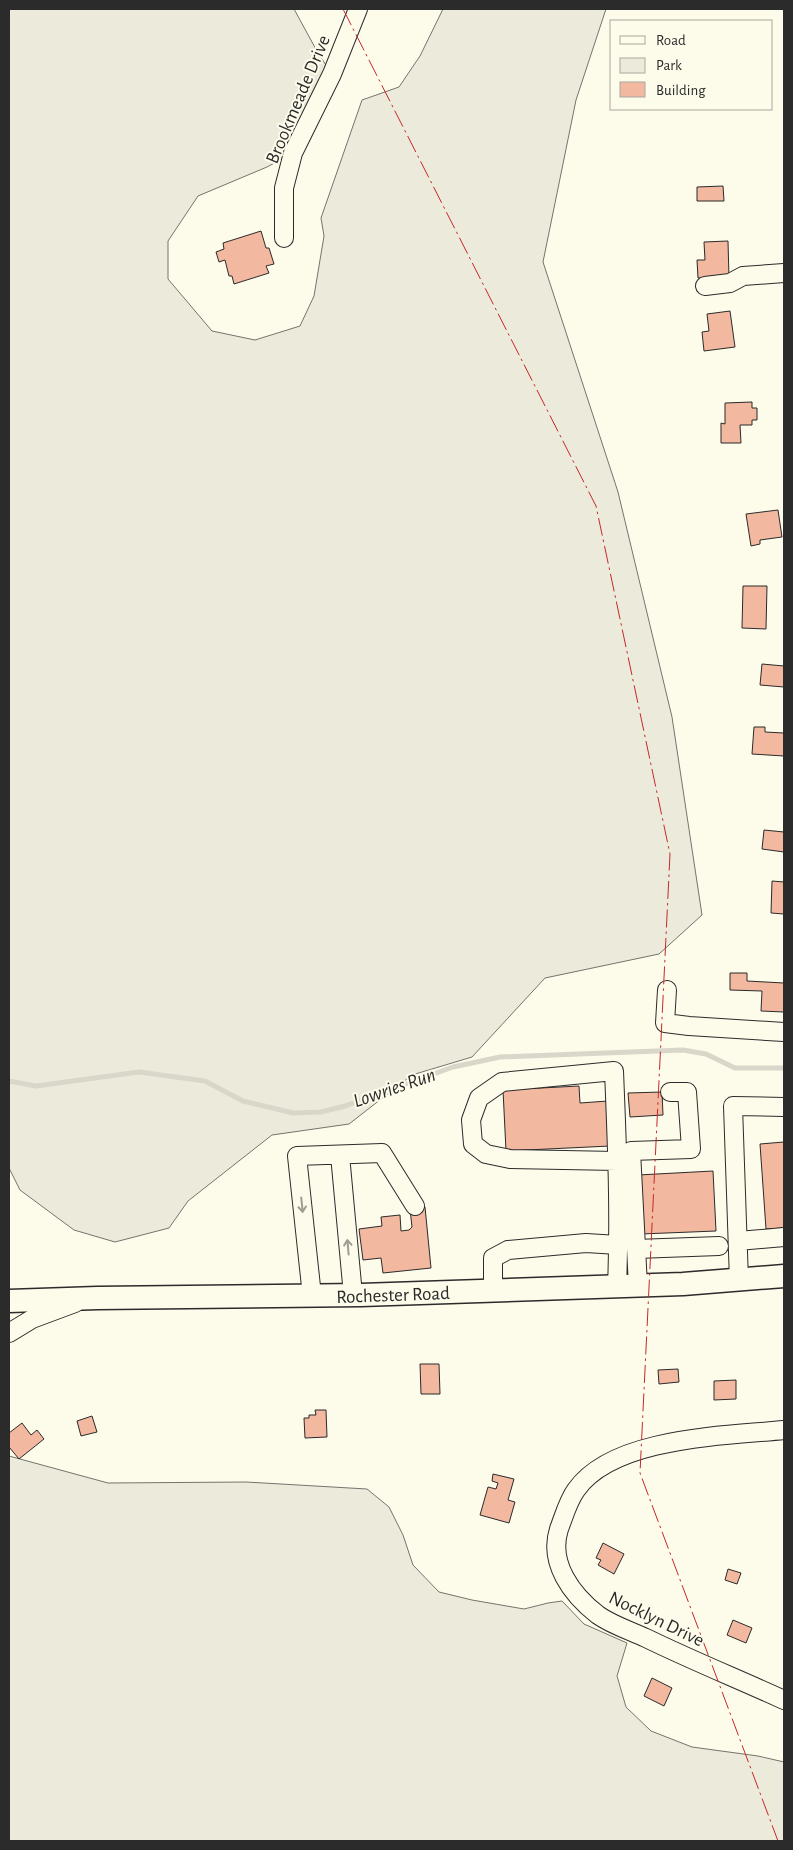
<svg xmlns="http://www.w3.org/2000/svg" width="793" height="1850" font-family="'Alegreya Sans',sans-serif">
<style>
.green{fill:#ecebdb;stroke:#74746e}
.lines{fill:none;stroke-linecap:round;stroke-linejoin:round}
.stream{stroke:#d8d7c9;stroke-width:5}
.building{fill:#f2b8a0;stroke:#2b2b2b}
.minor-casing{stroke:#2b2b2b;stroke-width:20}
.major-casing{stroke:#2b2b2b;stroke-width:25}
.minor{stroke:#fdfbea;stroke-width:18}
.major{stroke:#fdfbea;stroke-width:22}
.power{stroke:#c62828;stroke-width:1;stroke-dasharray:18 4 2.5 4;stroke-linecap:butt}
.oneway{stroke:#9e9d94}
.labels{text-anchor:middle;stroke-width:4;stroke-linejoin:round;paint-order:stroke}
.street-label{font-size:19px;fill:#2b2b2b;stroke:#fdfbea}
.water-label{font-size:20px;font-style:italic;fill:#2b2b2b;stroke:#fdfbea}
</style>
<rect width="100%" height="100%" fill="#fdfbea"/>
<path class="green" d="M 9,9 L 294,9 L 318,53 L 332,74 L 293,153 L 267,167 L 198,196 L 168,241 L 168,279 L 212,331 L 255,340 L 300,326 L 314,296 L 324,236 L 321,218 L 362,100 L 399,87 L 420,56 L 443,9 L 606,9 L 576,100 L 543,262 L 618,492 L 672,717 L 702,915 L 659,954 L 545,978 L 472,1057 L 412,1075 L 349,1124 L 272,1135 L 188,1201 L 169,1228 L 115,1242 L 74,1230 L 20,1190 L 9,1168 Z
M 9,1456 L 108,1483 L 246,1482 L 367,1489 L 389,1507 L 403,1535 L 413,1565 L 439,1592 L 472,1600 L 524,1609 L 548,1603 L 562,1601 L 584,1624 L 627,1643 L 617,1676 L 626,1707 L 651,1731 L 692,1747 L 758,1756 L 784,1762 L 784,1841 L 9,1841 Z"/>
<g class="lines">
<path class="stream" d="M 9,1081 L 36,1086 L 139,1072 L 205,1081 L 243,1101 L 293,1113 L 321,1112 L 345,1106 L 453,1067 L 500,1057 L 683,1050 L 706,1054 L 735,1068 L 784,1068"/>
</g>
<path class="building" d="M 723,186 L 724,201 L 697,201 L 697,187 Z
M 261,231 L 266,248 L 269,248 L 274,264 L 266,266 L 269,273 L 234,284 L 232,276 L 229,276 L 225,260 L 219,262 L 216,252 L 224,249 L 223,243 Z
M 728,241 L 729,278 L 698,278 L 697,260 L 705,260 L 704,242 Z
M 730,311 L 735,347 L 704,351 L 702,332 L 709,331 L 707,314 Z
M 752,402 L 752,408 L 757,408 L 757,420 L 752,420 L 752,425 L 740,425 L 741,443 L 721,443 L 721,423 L 725,424 L 725,403 Z
M 778,510 L 782,537 L 760,540 L 760,544 L 751,546 L 746,514 Z
M 743,586 L 767,586 L 766,629 L 742,628 Z
M 762,664 L 784,666 L 784,687 L 760,685 Z
M 754,727 L 765,727 L 765,732 L 784,733 L 784,756 L 752,754 Z
M 764,830 L 784,832 L 784,852 L 762,849 Z
M 772,881 L 784,882 L 784,914 L 771,913 Z
M 730,973 L 747,973 L 747,981 L 784,983 L 784,1012 L 761,1011 L 762,991 L 730,990 Z
M 579,1086 L 580,1103 L 608,1101 L 610,1146 L 506,1151 L 503,1090 Z
M 662,1092 L 663,1115 L 630,1117 L 628,1093 Z
M 784,1142 L 784,1228 L 766,1229 L 760,1144 Z
M 713,1171 L 716,1231 L 641,1234 L 638,1175 Z
M 425,1207 L 431,1268 L 383,1273 L 381,1258 L 363,1260 L 359,1229 L 382,1226 L 381,1217 L 400,1215 L 401,1231 L 409,1230 L 412,1227 L 410,1209 Z
M 420,1364 L 439,1364 L 440,1394 L 421,1394 Z
M 678,1369 L 679,1382 L 659,1384 L 658,1370 Z
M 736,1380 L 736,1399 L 714,1400 L 714,1381 Z
M 315,1410 L 326,1410 L 327,1437 L 305,1438 L 304,1418 L 309,1418 L 309,1415 L 316,1415 Z
M 92,1416 L 97,1432 L 81,1436 L 77,1421 Z
M 22,1423 L 31,1435 L 37,1430 L 44,1439 L 19,1459 L 9,1447 L 9,1433 Z
M 493,1474 L 514,1479 L 508,1500 L 515,1502 L 509,1523 L 480,1515 L 488,1487 L 496,1489 L 498,1483 L 492,1481 Z
M 603,1543 L 624,1554 L 614,1574 L 598,1565 L 601,1560 L 596,1558 Z
M 728,1569 L 741,1573 L 737,1584 L 725,1580 Z
M 733,1620 L 752,1628 L 746,1643 L 727,1635 Z
M 652,1678 L 672,1688 L 664,1706 L 644,1696 Z"/>
<g class="lines">
<g class="minor-casing">
<path id="minor" d="M 284,238 L 284,188 L 293,153 L 332,74 L 358,9
M 705,286 L 730,283 L 743,276 L 784,273
M 667,990 L 665,1023 L 689,1026 L 784,1032
M 340,1155 L 353,1295
M 738,1241 L 784,1237
M 636,1249 L 719,1246
M 739,1281 L 733,1106 L 784,1107
M 617,1286 C 620,1215 617,1143 614,1071 L 502,1082 L 479,1098 L 471,1120 L 473,1144 L 486,1154 L 510,1159 L 617,1161
M 638,1286 L 631,1151 L 691,1149 L 687,1092 L 670,1092
M 493,1291 L 493,1258 L 508,1250 L 586,1243 L 618,1245
M 312,1296 L 297,1156 L 382,1153 L 415,1206
M 9,1333 L 32,1319 L 75,1303
M 784,1430 C 725,1436 613,1437 576,1490 C 568,1501 564,1516 559,1529 C 548,1563 572,1595 598,1615 C 612,1625 631,1631 646,1638 C 691,1660 738,1679 784,1700"/>
</g>
<g class="major-casing">
<path id="major" d="M 9,1301 L 97,1298 L 361,1295 L 683,1284 L 784,1276"/>
</g>
<use href="#minor" class="minor"/>
<use href="#major" class="major"/>
<path class="power" d="M 343,9 L 596,506 L 670,854 L 640,1473 L 778,1841"/>
</g>
<defs><path id="oneway-shaft" d="M-6 0H5M1.5-3L5.5 0L1.5 3" fill="none" stroke-width="1.6" stroke-linecap="round" stroke-linejoin="round" transform="scale(1.25)"/></defs>
<g class="oneway">
<use href="#oneway-shaft" transform="translate(302 1205) rotate(84)"/>
<use href="#oneway-shaft" transform="translate(348 1247) rotate(-95)"/>
</g>
<g class="labels">
<g class="street-label">
<text transform="translate(297 99) rotate(-67)" y="7">Brookmeade Drive</text>
<text transform="translate(393 1294) rotate(-2)" y="7">Rochester Road</text>
<text transform="translate(657 1618) rotate(26)" y="7">Nocklyn Drive</text>
</g>
<g class="water-label">
<text transform="translate(394 1087) rotate(-19)" y="7">Lowries Run</text>
</g>
</g>
<rect width="793" height="1850" fill="none" stroke="#2b2b2b" stroke-width="20"/>
<rect x="610" y="20" width="162" height="90" fill="#fdfbea" stroke="#a9a89e"/>
<rect x="620" y="36" width="25" height="8" fill="#fdfbea" stroke="#a9a89e"/>
<text x="656" y="45" font-size="15" fill="#2b2b2b">Road</text>
<rect x="620" y="58" width="25" height="15" fill="#ecebdb" stroke="#a9a89e"/>
<text x="656" y="70" font-size="15" fill="#2b2b2b">Park</text>
<rect x="620" y="82" width="25" height="15" fill="#f2b8a0" stroke="#a9a89e"/>
<text x="656" y="95" font-size="15" fill="#2b2b2b">Building</text>
</svg>
